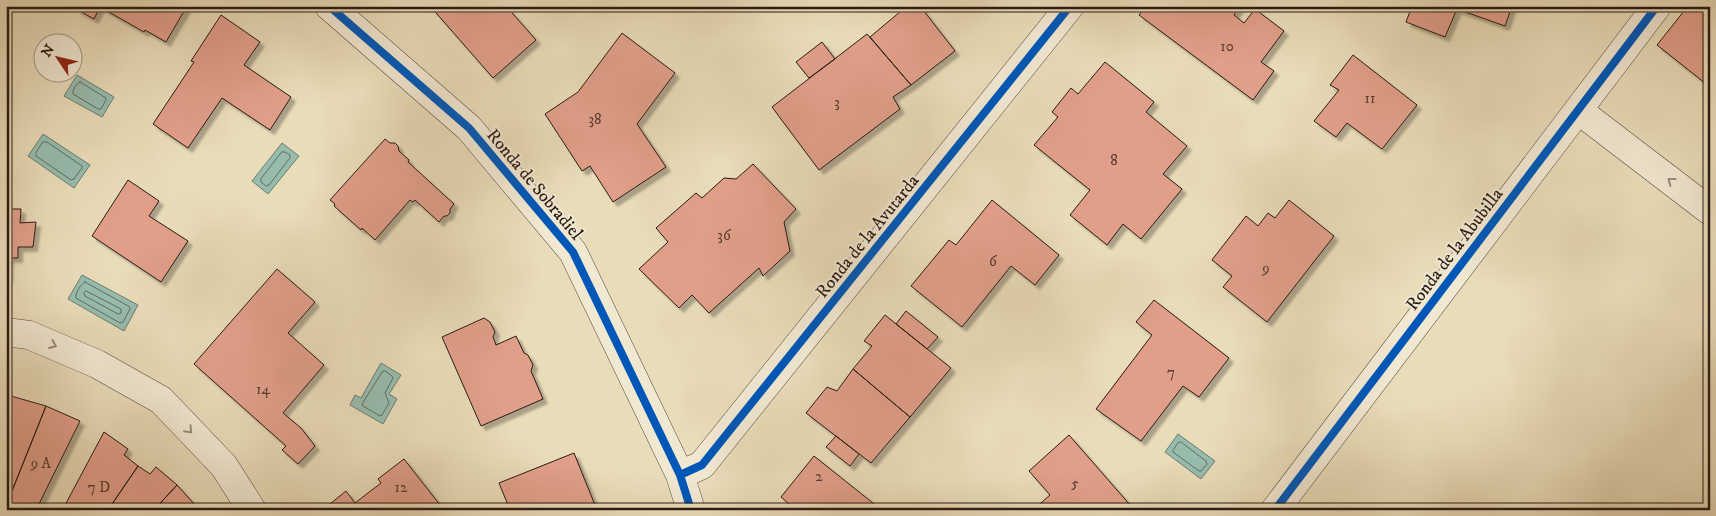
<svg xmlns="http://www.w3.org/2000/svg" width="1716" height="516" font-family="'IM FELL DW Pica',serif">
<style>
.water{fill:#97bcae;stroke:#6b7c70}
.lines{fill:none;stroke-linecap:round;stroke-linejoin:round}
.shore{stroke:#606c61;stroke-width:1}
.building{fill:#e19f8a;stroke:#2a1b14;filter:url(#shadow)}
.minor-casing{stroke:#5a4b3d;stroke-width:29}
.minor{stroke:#f1e8d2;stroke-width:28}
.cycleway-casing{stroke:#f1e8d2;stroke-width:11}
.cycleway{stroke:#0057b8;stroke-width:8}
.oneway{stroke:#978c7c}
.labels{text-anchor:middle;stroke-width:4;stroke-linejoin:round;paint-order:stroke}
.number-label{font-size:15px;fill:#583c32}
.street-label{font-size:18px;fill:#2a1b14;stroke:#f1e8d2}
</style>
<defs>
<filter id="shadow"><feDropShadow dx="4.5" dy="4.5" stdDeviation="1" flood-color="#0004"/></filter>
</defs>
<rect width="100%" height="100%" fill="#e9dcb9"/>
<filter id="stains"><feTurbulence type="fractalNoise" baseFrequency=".004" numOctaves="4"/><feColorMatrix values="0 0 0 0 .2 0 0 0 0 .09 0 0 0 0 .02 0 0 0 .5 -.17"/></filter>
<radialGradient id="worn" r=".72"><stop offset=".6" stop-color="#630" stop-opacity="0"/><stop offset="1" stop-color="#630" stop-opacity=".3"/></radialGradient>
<path class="water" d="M 77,75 L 114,97 L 102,117 L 64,96 Z
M 43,134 L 90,165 L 74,188 L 28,156 Z
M 282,143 L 299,156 L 268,194 L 252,181 Z
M 82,275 L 138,305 L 124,331 L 68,299 Z
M 381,363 L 401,375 L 389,394 L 397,399 L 383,424 L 350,405 L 355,395 L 361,398 Z
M 1178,434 L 1215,461 L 1201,479 L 1165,452 Z"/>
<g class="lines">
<path class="shore" d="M 80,82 L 106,98 L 106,100 L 101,109 L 98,109 L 73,94 C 72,91 76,83 80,82 Z
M 43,142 L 47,142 L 82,166 L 82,168 L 74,179 L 71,180 L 36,156 L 36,153 Z
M 282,152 L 285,152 L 290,155 L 290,158 L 269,185 L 266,186 L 261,182 L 261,179 Z
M 85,282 L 130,307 L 130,309 L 123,322 L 120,323 L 76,298 C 75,293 81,284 85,282 Z
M 86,291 L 121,309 L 121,313 L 118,314 L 85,296 L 84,293 Z
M 385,371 L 392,376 L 393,378 L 385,393 L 389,403 L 382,415 L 380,416 L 363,406 L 362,404 L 382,372 Z
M 1181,442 L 1206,461 L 1207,464 L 1201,471 L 1199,471 L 1173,452 L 1173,450 L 1178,443 Z"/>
</g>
<path class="building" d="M 77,6 L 187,6 L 166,42 L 145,30 L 144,32 L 100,7 L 94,19 L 76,9 Z
M 430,6 L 506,6 L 536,40 L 493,78 Z
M 907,6 L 920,6 L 955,51 L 911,85 L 870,37 Z
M 1146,6 L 1240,6 L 1234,15 L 1244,23 L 1255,9 L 1284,31 L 1261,62 L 1274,71 L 1253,100 L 1139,15 Z
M 1412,6 L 1512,6 L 1505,26 L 1457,9 L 1445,37 L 1406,22 Z
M 1688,6 L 1710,6 L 1710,87 L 1657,45 Z
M 221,15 L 260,42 L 244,65 L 291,97 L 270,130 L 222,98 L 188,148 L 153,124 L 194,62 L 191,61 Z
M 622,33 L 675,73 L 637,124 L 666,167 L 613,202 L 590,166 L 582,171 L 545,114 L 578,92 Z
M 867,34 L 911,85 L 893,97 L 900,109 L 819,170 L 772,107 Z
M 822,42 L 835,59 L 809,78 L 796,62 Z
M 1353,55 L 1417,105 L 1382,149 L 1347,123 L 1336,137 L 1314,121 L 1339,90 L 1330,85 Z
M 1105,62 L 1154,102 L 1146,112 L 1187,146 L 1163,174 L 1182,189 L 1141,239 L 1123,224 L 1107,245 L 1070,215 L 1090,190 L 1034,145 L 1058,117 L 1052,112 L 1071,88 L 1078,94 Z
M 385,139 L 390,143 L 395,143 L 398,146 L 399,151 L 409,160 L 408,162 L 454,204 L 450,209 L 450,213 L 447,216 L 444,216 L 439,222 L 415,200 L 413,202 L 410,200 L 375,240 L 362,228 L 361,230 L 334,206 L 335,204 L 330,200 Z
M 753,164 L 796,209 L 784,222 L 790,251 L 763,276 L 759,268 L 709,313 L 692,295 L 679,308 L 639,269 L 668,242 L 656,228 L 696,193 L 702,198 L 724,178 L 736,179 Z
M 128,180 L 159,201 L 149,216 L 188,241 L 161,282 L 92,236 Z
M 992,200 L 1059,255 L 1035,285 L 1011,266 L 962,327 L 911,286 L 949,240 L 956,245 Z
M 1289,200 L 1334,236 L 1267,322 L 1223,287 L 1232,276 L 1212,260 L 1246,216 L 1258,226 L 1268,213 L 1275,218 Z
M 6,209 L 21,209 L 20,223 L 36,222 L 33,247 L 18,247 L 18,258 L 9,258 L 8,278 L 6,278 Z
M 277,269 L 315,302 L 288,333 L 324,365 L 283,413 L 301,428 L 315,446 L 298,464 L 282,450 L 286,446 L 194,364 Z
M 1154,300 L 1229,358 L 1199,397 L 1183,386 L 1141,441 L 1096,409 L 1152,335 L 1136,322 Z
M 906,311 L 938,337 L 927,349 L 896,324 Z
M 885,315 L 951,368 L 910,417 L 853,369 L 872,346 L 864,341 Z
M 484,318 L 490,322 L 495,332 L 493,337 L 496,345 L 516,336 L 524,353 L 528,355 L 533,365 L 531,371 L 543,399 L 481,426 L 442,337 Z
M 853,369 L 910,417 L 871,463 L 806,413 L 827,387 L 837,391 Z
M 11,396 L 46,406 L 6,506 L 6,411 Z
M 46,406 L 80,421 L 36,510 L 11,510 L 6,508 L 6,506 Z
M 104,432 L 128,449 L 124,455 L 138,466 L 108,510 L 68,510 L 64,507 Z
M 1069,435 L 1131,506 L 1127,510 L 1033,510 L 1050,495 L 1029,471 Z
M 836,436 L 859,454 L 850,466 L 826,447 Z
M 574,453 L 597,510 L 510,510 L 499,483 Z
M 814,456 L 878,507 L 876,510 L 796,510 L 781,497 Z
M 404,459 L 444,510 L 327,510 L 325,508 L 346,491 L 355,503 L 381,483 L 378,479 Z
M 138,466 L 150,474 L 156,467 L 177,485 L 154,510 L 108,510 Z
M 177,485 L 196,506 L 191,510 L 154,510 Z"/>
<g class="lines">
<g class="minor-casing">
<path id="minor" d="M 329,6 L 469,128 L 573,252 L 680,475 L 691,510
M 1578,110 L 1710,211
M 6,332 L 29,335 L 97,364 L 161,400 L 224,466 L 252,510
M 680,475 L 702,465 L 1070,6
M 1275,510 L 1657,6"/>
</g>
<use href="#minor" class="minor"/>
<g class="cycleway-casing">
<path id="cycleway" d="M 329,6 L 469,128 L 573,252 L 680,475 L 691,510
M 680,475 L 702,465 L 1070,6
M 1275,510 L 1657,6"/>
</g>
<use href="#cycleway" class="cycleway"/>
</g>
<defs><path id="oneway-chevron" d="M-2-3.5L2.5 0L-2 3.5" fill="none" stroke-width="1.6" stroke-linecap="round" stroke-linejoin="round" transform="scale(1.25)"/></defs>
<g class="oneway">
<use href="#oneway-chevron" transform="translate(1671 181) rotate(-143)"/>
<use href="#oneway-chevron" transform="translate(53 345) rotate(23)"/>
<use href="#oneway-chevron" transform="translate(189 430) rotate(47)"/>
</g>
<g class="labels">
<g class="number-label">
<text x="1227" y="51">10</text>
<text x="1370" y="103">11</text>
<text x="837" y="107">3</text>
<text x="595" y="124">38</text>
<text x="1114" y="165">8</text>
<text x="724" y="240">36</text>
<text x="993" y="266">6</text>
<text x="1266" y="273">9</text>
<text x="1171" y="377">7</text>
<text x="263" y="394">14</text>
<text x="41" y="468">9 A</text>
<text x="819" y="481">2</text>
<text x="1075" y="488">5</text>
<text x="99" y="492">7 D</text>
<text x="401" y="492">12</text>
</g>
<g class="street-label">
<text transform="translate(535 184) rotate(50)" y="6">Ronda de Sobradiel</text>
<text transform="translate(867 236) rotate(-51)" y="6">Ronda de la Avutarda</text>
<text transform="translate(1454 249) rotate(-53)" y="6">Ronda de la Abubilla</text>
</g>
</g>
<rect width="1716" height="516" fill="none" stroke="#e9dcb9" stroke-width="25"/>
<rect x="8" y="8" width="1701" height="501" fill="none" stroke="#2a1b14" stroke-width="2.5"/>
<rect x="12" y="12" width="1691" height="491" fill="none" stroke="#2a1b14"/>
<g transform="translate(58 58) rotate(305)"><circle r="24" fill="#f1e8d2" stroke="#a19686"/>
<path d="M0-4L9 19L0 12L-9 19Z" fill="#8f2418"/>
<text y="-8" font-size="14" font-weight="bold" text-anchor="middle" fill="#2a1b14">N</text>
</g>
<rect width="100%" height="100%" filter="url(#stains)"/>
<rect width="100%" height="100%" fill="url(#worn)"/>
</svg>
